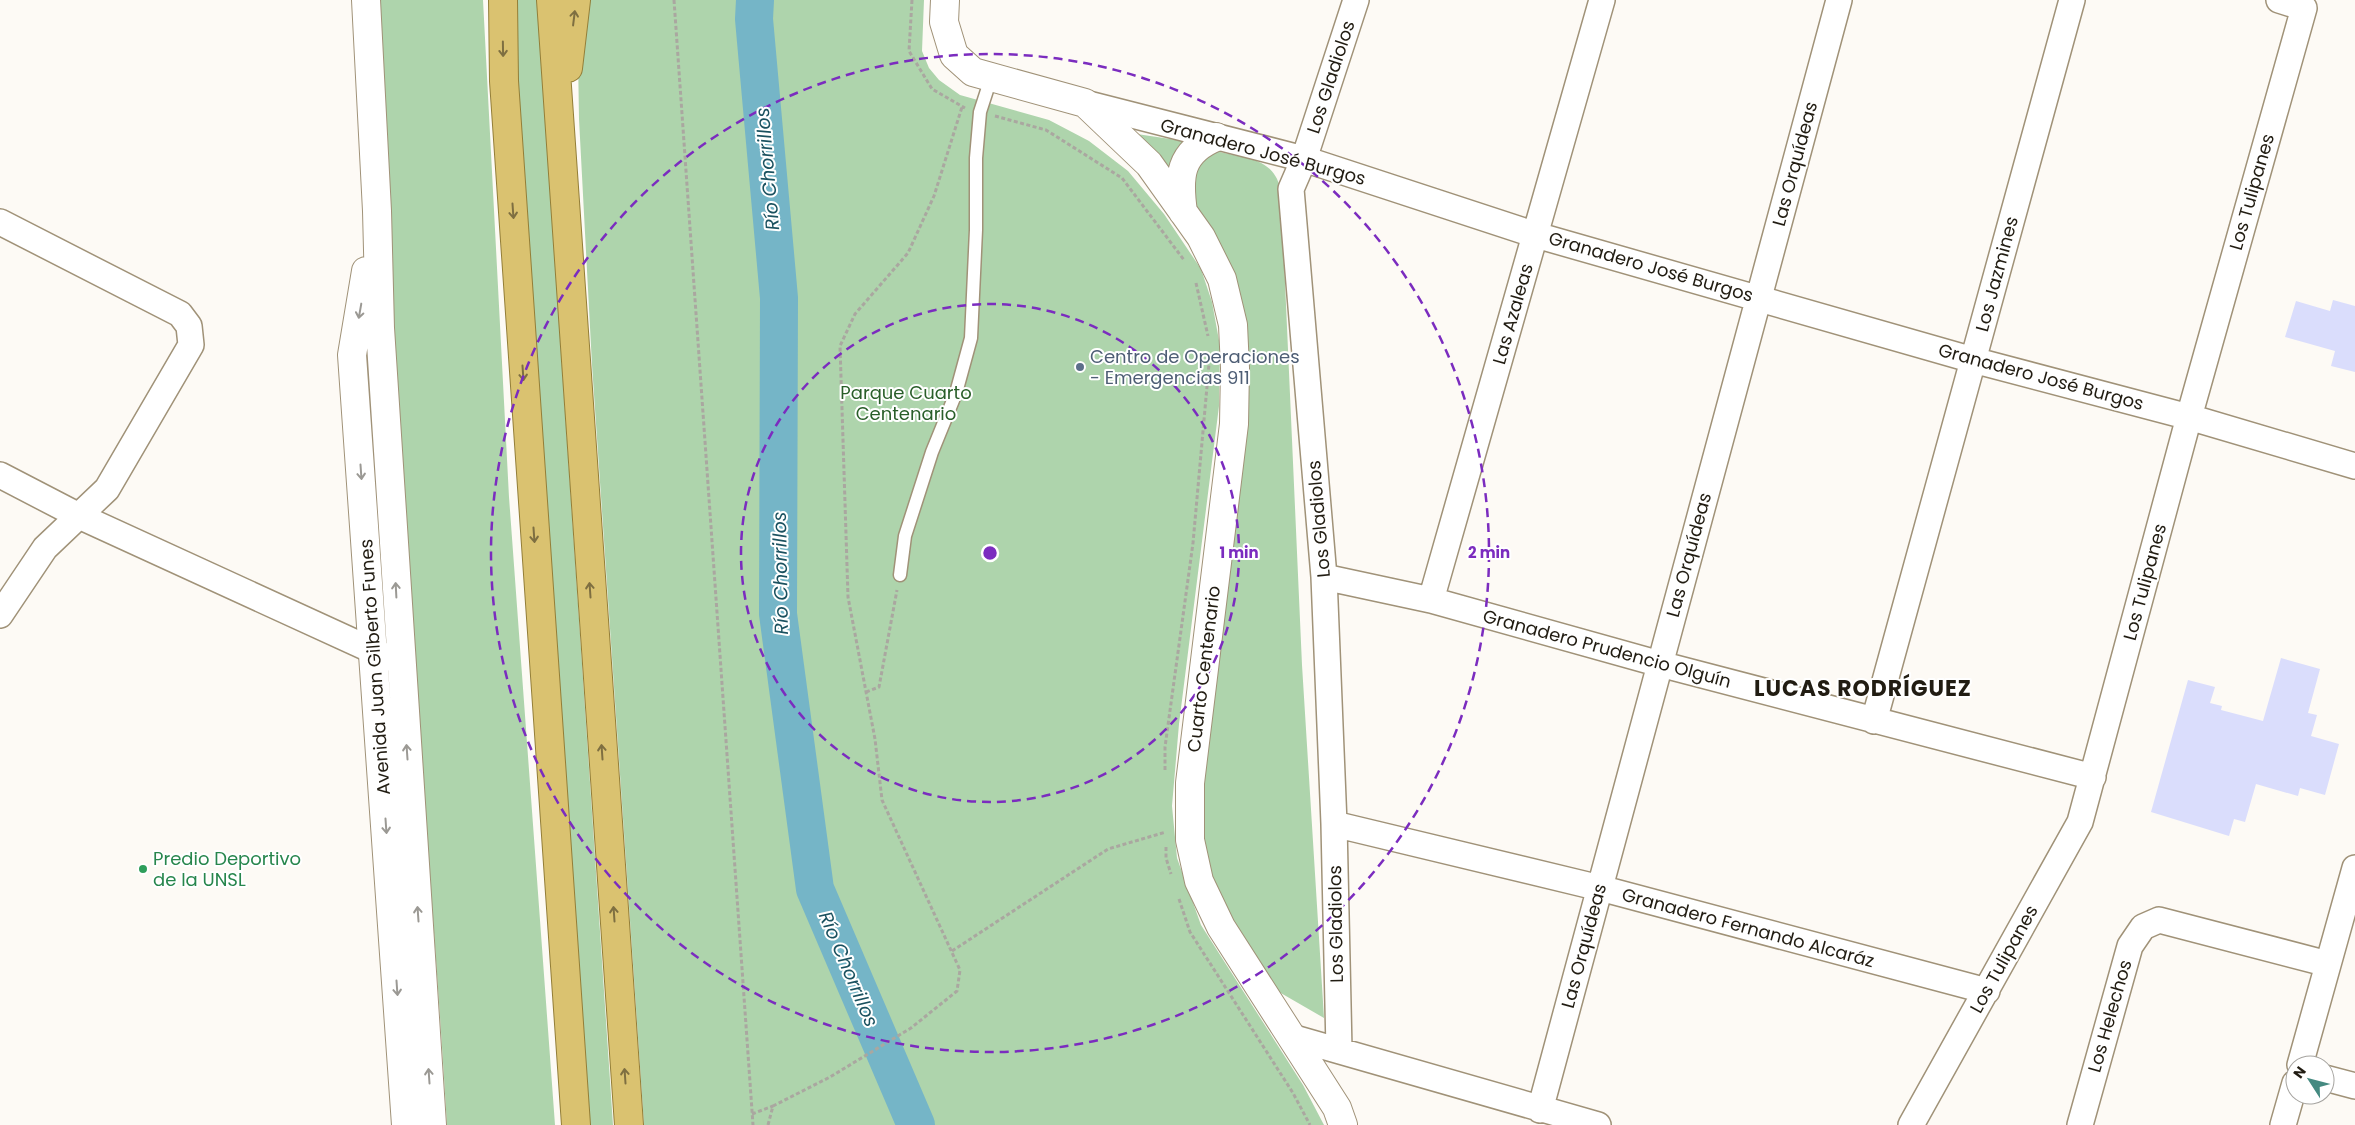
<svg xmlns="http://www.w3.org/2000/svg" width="2355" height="1125" font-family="Poppins,sans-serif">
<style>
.green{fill:#aed4ac}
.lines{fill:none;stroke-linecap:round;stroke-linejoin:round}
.river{stroke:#75b5c7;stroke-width:38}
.building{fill:#daddfc}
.service-casing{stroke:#a09278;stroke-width:15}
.minor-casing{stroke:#a09278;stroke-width:28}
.tertiary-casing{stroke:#a09278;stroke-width:30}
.secondary-casing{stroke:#a09278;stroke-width:30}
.trunk-casing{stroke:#937e38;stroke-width:30}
.path{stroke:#aaa7a0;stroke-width:3;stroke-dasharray:4 2.5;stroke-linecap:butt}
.service{stroke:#fff;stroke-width:12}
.minor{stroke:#fff;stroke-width:25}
.tertiary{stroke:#fff;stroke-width:28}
.secondary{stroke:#fff;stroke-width:28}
.trunk{stroke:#dac270;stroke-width:28}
.oneway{stroke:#7e6f41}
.oneway2{stroke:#9b9994}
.ring{fill:none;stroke:#7b2cbf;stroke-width:2.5;stroke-dasharray:9 6}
.service-dot{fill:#5c6f8a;stroke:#fff;stroke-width:2}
.leisure-dot{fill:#2e9e5b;stroke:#fff;stroke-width:2}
.labels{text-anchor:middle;stroke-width:4;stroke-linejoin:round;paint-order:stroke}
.street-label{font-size:18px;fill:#211c12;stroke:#fff}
.service-label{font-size:18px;fill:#4e5e75;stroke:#fff;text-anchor:start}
.park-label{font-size:18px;fill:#295e29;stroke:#fff}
.leisure-label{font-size:18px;fill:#27864d;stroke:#fff;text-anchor:start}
.water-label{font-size:19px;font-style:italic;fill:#1a515f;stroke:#fff}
.district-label{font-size:22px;font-weight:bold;letter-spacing:1px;fill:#211c12;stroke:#fff}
.centre{fill:#7b2cbf;stroke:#fff;stroke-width:2.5}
.ring-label{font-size:15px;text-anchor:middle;font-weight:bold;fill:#7b2cbf;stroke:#fff;stroke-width:4;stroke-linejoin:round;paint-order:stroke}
</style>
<rect width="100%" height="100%" fill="#fdfaf5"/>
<path class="green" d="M 379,0 L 483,0 L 509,497 L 555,1125 L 447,1125 C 434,910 415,696 402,481 C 393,321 388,160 379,0 Z
M 515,0 L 539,0 L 540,38 L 613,1125 L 586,1125 L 516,80 Z
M 585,0 L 924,0 L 922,51 L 929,68 L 939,80 L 960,95 L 1049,120 L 1089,141 L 1128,171 L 1164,214 L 1201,269 L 1212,302 L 1220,346 L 1219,406 L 1179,724 L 1172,806 L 1177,858 L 1201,925 L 1303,1085 L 1324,1125 L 644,1125 L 592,365 L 579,119 L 578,57 Z
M 1130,133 L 1184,141 L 1178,153 L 1174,181 Z
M 1216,151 C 1246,159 1275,157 1281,192 L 1302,665 L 1324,1018 L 1279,992 L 1244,944 L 1217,893 L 1205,854 L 1201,826 L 1202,781 L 1230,560 L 1225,254 L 1216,235 L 1196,209 L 1190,166 Z
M 370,343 L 390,637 L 382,637 L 362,344 Z"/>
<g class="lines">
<path class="river" d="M 755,0 L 754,19 L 779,298 L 778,614 L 815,889 L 916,1125"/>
</g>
<path class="building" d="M 2333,300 L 2355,306 L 2355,372 L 2331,366 L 2335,351 L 2285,337 L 2296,301 L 2330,311 Z
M 2281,658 L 2320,669 L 2308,713 L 2317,715 L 2311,736 L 2339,744 L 2325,795 L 2300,788 L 2298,796 L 2256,784 L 2245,822 L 2234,819 L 2229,836 L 2151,812 L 2188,680 L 2215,687 L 2210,703 L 2222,706 L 2221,710 L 2263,721 Z"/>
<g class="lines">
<g class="service-casing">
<path id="service" d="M 900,575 L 905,536 L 932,452 L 956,393 L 971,338 L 976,230 L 976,158 L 980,112 L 991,78"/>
</g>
<g class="minor-casing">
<path id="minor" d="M 1085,103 L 1304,159 L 1536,235 L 1973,360 L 2189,417 L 2355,466
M 0,222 L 180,314 L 189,326 L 191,345 L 107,489 L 45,548 L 0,615
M 0,475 L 79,516 L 389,658
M 1324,577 L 1431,600 L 1660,664 L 2093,777
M 1431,600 L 1602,0
M 1874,721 L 2072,0
M 1334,824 L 1600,888 L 1987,991
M 1291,1037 L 1598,1125
M 1339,1050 L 1334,824 L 1324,577 L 1291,189 L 1304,159 L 1356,0
M 2300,1065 L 2355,868
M 2325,1078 L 2355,1086
M 1540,1110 L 1839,0
M 1911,1125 L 2080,822 L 2189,417 L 2304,8 L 2279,0
M 2080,1125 L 2130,946 L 2143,927 L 2159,920 L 2328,964
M 2283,1125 L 2295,1083"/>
</g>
<g class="tertiary-casing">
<path id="tertiary" d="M 366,0 L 377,211 L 380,328 L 432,1125
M 366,271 L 352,355 L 406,1125"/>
</g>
<g class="secondary-casing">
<path id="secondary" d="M 945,0 L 944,22 L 954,55 L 973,72 L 1085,103 L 1149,164 L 1201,237 L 1222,279 L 1233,325 L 1235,368 L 1234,424 L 1190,783 L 1190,840 L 1199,881 L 1221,927 L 1337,1108 L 1343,1125
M 1183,212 C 1178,177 1179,152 1216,137"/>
</g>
<g class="trunk-casing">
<path id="trunk" d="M 503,0 L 504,81 L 576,1125
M 551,0 L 629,1125
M 568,68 L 576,0"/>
</g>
<path class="path" d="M 674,0 L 753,1125
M 912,0 L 909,51 L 932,89 L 965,108
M 995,116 L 1046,130 L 1122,178 L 1184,260
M 1196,283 L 1208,336
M 866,692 L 879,687 L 897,590
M 1165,770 L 1165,747 L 1193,543 L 1209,364
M 1166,847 L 1166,858 L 1171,874
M 1179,899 L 1190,932 L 1293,1093 L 1310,1125
M 952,951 L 1108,849 L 1166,832
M 752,1114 L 773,1106
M 768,1125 L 773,1106 L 830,1077 L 911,1028 L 957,991 L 960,970 L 882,800 L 875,739 L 848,597 L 840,346 L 855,314 L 908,253 L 934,196 L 962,107"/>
<use href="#service" class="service"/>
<use href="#minor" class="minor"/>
<use href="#tertiary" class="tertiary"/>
<use href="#secondary" class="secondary"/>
<use href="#trunk" class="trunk"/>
</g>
<defs><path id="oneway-shaft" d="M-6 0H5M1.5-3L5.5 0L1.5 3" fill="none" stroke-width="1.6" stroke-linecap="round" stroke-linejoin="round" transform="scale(1.25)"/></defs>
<g class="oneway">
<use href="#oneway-shaft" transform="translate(574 18) rotate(-83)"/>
<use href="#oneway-shaft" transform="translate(503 49) rotate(89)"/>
<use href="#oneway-shaft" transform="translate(513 211) rotate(86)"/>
<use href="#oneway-shaft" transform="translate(523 373) rotate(86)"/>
<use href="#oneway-shaft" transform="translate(534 535) rotate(86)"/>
<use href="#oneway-shaft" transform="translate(590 590) rotate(-94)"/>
<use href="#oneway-shaft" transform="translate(602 752) rotate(-94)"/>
<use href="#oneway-shaft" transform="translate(614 914) rotate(-94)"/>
<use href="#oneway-shaft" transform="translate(625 1076) rotate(-94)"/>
</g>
<g class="oneway2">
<use href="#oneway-shaft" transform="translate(360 311) rotate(100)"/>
<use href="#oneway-shaft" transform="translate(361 472) rotate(86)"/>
<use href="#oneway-shaft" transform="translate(396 590) rotate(-93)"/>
<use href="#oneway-shaft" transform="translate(407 752) rotate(-94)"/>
<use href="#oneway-shaft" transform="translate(386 826) rotate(86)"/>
<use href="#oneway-shaft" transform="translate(418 914) rotate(-94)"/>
<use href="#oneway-shaft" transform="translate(397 988) rotate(86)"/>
<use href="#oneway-shaft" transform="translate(429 1076) rotate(-94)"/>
</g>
<g class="ring">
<circle cx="990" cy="553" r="249"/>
<circle cx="990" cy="553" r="499"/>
</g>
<circle class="service-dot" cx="1080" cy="367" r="5"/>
<circle class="leisure-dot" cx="143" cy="869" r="5"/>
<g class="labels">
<g class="street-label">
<text transform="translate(1331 77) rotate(-72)" y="6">Los Gladiolos</text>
<text transform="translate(1263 152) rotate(15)" y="6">Granadero José Burgos</text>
<text transform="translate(1795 164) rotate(-75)" y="6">Las Orquídeas</text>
<text transform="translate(2252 192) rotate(-74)" y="6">Los Tulipanes</text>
<text transform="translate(1651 267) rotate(16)" y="6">Granadero José Burgos</text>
<text transform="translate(1997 274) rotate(-75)" y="6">Los Jazmines</text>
<text transform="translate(1513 314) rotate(-74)" y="6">Las Azaleas</text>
<text transform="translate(2041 377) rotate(15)" y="6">Granadero José Burgos</text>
<text transform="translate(1319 519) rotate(-95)" y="6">Los Gladiolos</text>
<text transform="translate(1689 555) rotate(-75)" y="6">Las Orquídeas</text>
<text transform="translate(2145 582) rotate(-75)" y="6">Los Tulipanes</text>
<text transform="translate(1607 649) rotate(15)" y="6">Granadero Prudencio Olguín</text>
<text transform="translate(375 667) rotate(-94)" y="6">Avenida Juan Gilberto Funes</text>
<text transform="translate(1204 669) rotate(-83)" y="6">Cuarto Centenario</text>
<text transform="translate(1336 924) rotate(-91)" y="6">Los Gladiolos</text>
<text transform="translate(1748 928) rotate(15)" y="6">Granadero Fernando Alcaráz</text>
<text transform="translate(1584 946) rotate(-75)" y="6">Las Orquídeas</text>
<text transform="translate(2004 959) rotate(-61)" y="6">Los Tulipanes</text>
<text transform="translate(2110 1016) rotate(-74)" y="6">Los Helechos</text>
</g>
<g class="service-label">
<text x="1090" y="363">Centro de Operaciones<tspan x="1090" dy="21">- Emergencias 911</tspan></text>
</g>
<g class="park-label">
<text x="906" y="399">Parque Cuarto<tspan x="906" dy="21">Centenario</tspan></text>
</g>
<g class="leisure-label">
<text x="153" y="865">Predio Deportivo<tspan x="153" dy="21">de la UNSL</tspan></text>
</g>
<g class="water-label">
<text transform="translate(767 169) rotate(-95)" y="7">Río Chorrillos</text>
<text transform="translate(780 573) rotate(-91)" y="7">Río Chorrillos</text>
<text transform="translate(849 969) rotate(67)" y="7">Río Chorrillos</text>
</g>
<g class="district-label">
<text x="1863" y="696">LUCAS RODRÍGUEZ</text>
</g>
</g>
<circle cx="990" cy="553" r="8" class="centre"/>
<g class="ring-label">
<text x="1239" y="558">1 min</text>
<text x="1489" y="558">2 min</text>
</g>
<g transform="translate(2310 1080) rotate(306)"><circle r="24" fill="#ffffff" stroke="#a6a4a0"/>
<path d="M0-4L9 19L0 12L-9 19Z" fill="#458a81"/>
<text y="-8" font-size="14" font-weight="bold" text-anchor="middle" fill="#211c12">N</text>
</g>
</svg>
